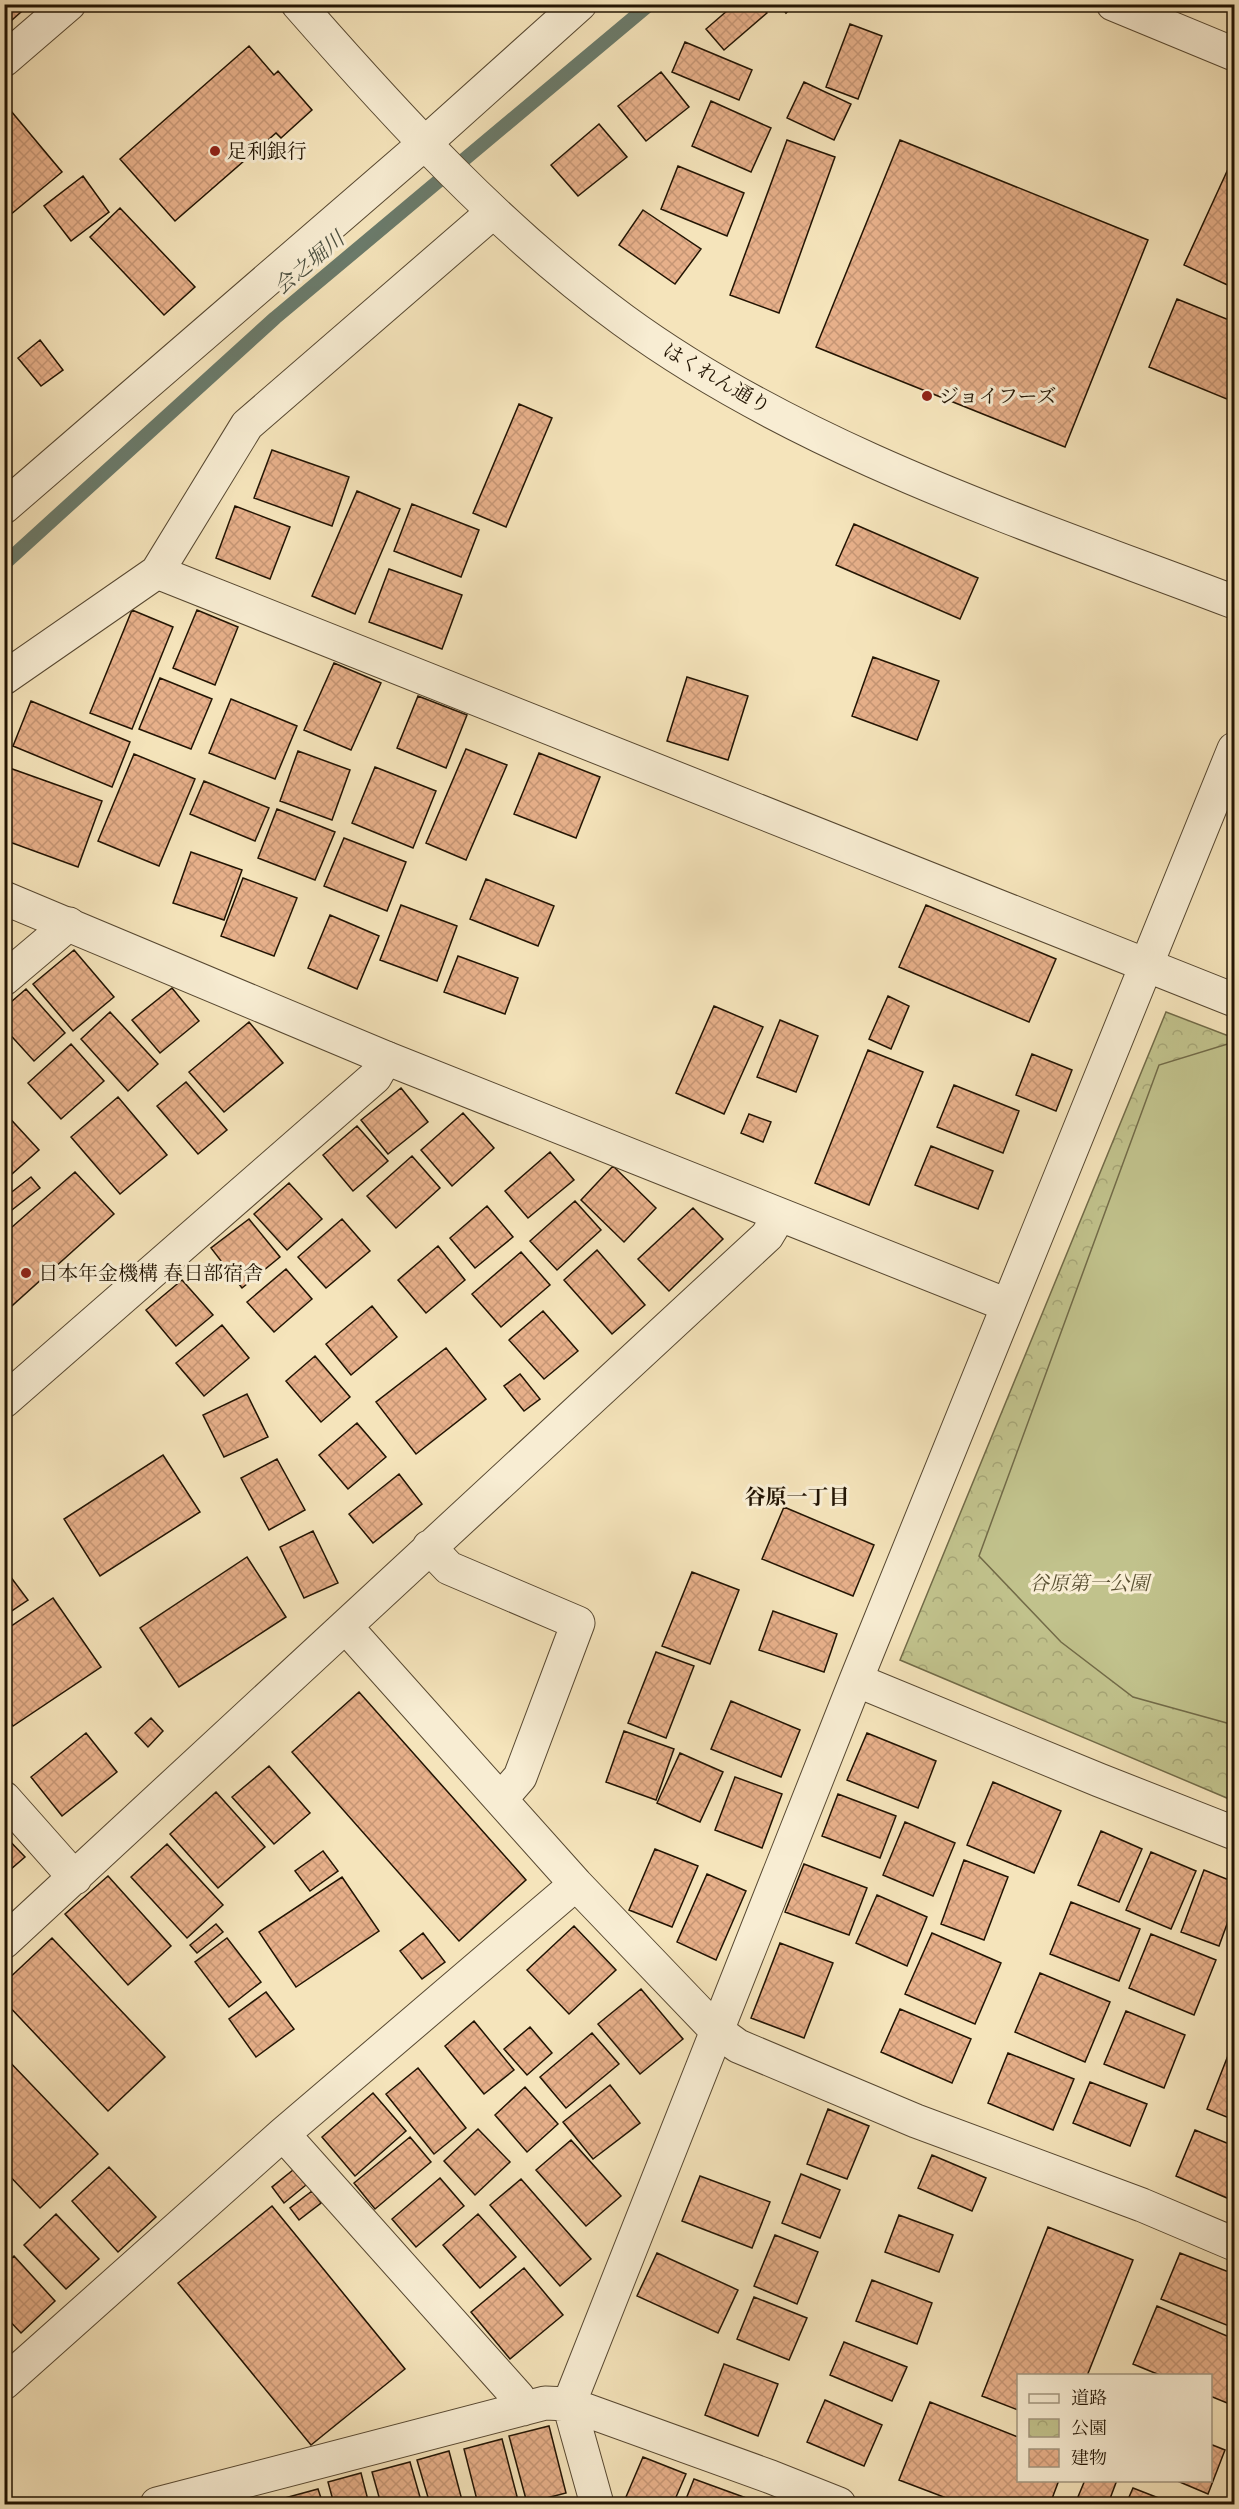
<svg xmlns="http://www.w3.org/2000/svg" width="1239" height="2509" font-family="'Libre Caslon Text','Noto Serif JP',serif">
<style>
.park{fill:url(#park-crowns);stroke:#726b48;stroke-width:1.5}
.garden{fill:#c1c28c;stroke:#726b48;stroke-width:1.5}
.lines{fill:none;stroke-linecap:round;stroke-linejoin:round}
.stream{stroke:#6b7b6b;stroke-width:14}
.building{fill:url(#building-cross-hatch);stroke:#221403;stroke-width:1.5}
.minor-casing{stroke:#574831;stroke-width:35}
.tertiary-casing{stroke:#574831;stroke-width:35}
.minor{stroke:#f8edd3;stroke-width:33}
.tertiary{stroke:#f8edd3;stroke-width:33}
.poi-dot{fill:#8f2418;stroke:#f8edd3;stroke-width:2}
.labels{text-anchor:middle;stroke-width:6;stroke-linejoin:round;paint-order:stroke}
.poi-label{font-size:20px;fill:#221403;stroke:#f8edd3;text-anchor:start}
.street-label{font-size:20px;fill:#221403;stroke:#f8edd3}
.park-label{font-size:20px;font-style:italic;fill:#5a5133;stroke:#f8edd3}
.water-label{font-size:21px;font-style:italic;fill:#4d5040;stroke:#f8edd3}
.neighbourhood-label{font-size:21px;font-weight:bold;fill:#221403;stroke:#f8edd3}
</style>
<defs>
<pattern id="park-crowns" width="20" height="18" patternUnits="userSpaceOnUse" patternTransform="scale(1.5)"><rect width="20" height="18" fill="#c1c28c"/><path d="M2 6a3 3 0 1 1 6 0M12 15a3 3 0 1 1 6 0" fill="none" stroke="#a6a677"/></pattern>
<pattern id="building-cross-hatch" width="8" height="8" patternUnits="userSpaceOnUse" patternTransform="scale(1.5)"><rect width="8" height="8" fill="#e7b08a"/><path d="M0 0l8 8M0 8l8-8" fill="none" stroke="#c69675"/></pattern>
</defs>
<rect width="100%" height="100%" fill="#f5e4bb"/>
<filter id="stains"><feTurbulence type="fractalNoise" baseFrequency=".00333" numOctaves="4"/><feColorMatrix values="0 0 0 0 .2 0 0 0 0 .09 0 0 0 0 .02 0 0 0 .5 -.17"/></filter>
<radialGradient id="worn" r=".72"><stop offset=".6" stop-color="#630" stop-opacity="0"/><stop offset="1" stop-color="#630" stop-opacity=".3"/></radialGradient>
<path class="park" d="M 1166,1012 L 1234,1038 L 1234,1801 L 900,1660 Z"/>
<path class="garden" d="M 1234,1042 L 1234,1725 L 1133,1697 L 1061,1642 L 979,1556 L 1159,1065 Z"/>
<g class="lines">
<path class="stream" d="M 4,564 L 275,318 L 650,4"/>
</g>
<path class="building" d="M 4,4 L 30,4 L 4,27 Z
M 735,4 L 760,4 L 767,13 L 724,50 L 706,29 Z
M 779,4 L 795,4 L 786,13 Z
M 850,24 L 882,36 L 858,99 L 826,87 Z
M 685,42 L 752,70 L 739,100 L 672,72 Z
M 249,46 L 274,75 L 278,71 L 312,110 L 281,138 L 276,133 L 175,221 L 120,159 Z
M 661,72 L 689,107 L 646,141 L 618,106 Z
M 804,82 L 851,104 L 834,140 L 787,118 Z
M 711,101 L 771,128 L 751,172 L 692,146 Z
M 11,111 L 62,172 L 4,220 L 4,116 Z
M 599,124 L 627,157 L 578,196 L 551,165 Z
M 787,140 L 835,157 L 779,313 L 730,295 Z
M 900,140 L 1148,240 L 1065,447 L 816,347 Z
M 1234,156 L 1234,288 L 1184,265 Z
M 678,166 L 744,193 L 727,236 L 661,209 Z
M 83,176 L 109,212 L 71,241 L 44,206 Z
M 120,208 L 195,287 L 164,315 L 90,237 Z
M 643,210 L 701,249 L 675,284 L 619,245 Z
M 1177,299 L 1234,322 L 1234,402 L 1149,367 Z
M 40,340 L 63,370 L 41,386 L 18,358 Z
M 519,404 L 552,418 L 506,527 L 473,513 Z
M 272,450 L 349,477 L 332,526 L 254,498 Z
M 357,491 L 400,509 L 355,614 L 312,596 Z
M 412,504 L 479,530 L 461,577 L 394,551 Z
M 235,506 L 290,527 L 270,579 L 216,558 Z
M 854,524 L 978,578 L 960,619 L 836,565 Z
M 389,569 L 462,595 L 442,649 L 369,622 Z
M 132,610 L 173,627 L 132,729 L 90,713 Z
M 197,610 L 238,627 L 215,685 L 173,668 Z
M 873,657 L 939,681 L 917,740 L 852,716 Z
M 334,663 L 381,683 L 351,750 L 304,730 Z
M 687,677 L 748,696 L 728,760 L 667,741 Z
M 160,678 L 212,699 L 191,749 L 139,729 Z
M 418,696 L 467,715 L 446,768 L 397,748 Z
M 231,699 L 297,726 L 275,779 L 209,753 Z
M 31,701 L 130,742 L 112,787 L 13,746 Z
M 466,749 L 507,765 L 466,860 L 426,843 Z
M 298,751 L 350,770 L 332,820 L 280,801 Z
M 539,753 L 600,777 L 576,838 L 514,814 Z
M 134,754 L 195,779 L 159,866 L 98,841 Z
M 4,766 L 102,801 L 78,867 L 4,840 Z
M 375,767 L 436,791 L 413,848 L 352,823 Z
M 204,781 L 269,808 L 255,841 L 190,814 Z
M 277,809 L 335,832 L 315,880 L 258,858 Z
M 344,838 L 406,862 L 387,911 L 324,886 Z
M 191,852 L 242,870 L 224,920 L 173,903 Z
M 243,878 L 297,898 L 274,956 L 221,936 Z
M 486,879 L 554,906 L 538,946 L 470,919 Z
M 401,905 L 457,926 L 437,981 L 380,960 Z
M 926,905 L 1056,959 L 1029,1022 L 899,967 Z
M 330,915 L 379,936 L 357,989 L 308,968 Z
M 74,950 L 114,997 L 73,1031 L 33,984 Z
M 458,956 L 518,978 L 505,1014 L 444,992 Z
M 172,988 L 199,1021 L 160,1053 L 132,1020 Z
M 26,989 L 65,1033 L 34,1061 L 4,1028 L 4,1008 Z
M 888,996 L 909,1006 L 891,1049 L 869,1039 Z
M 714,1006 L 763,1027 L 724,1114 L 676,1093 Z
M 110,1012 L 158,1064 L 128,1091 L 81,1039 Z
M 780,1020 L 818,1036 L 796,1092 L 757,1077 Z
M 249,1022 L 283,1063 L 224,1112 L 189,1072 Z
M 71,1044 L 104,1081 L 61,1119 L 28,1083 Z
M 868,1050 L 923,1072 L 869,1205 L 815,1183 Z
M 1032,1054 L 1072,1070 L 1056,1111 L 1016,1095 Z
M 186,1082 L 227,1130 L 198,1154 L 157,1106 Z
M 954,1085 L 1019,1111 L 1003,1153 L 937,1127 Z
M 401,1088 L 428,1122 L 388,1154 L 361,1120 Z
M 118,1097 L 167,1155 L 120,1194 L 71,1137 Z
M 4,1112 L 39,1150 L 4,1181 Z
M 463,1113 L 494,1148 L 452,1186 L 421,1150 Z
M 749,1114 L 771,1122 L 763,1142 L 741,1133 Z
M 357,1126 L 388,1161 L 353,1191 L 323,1155 Z
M 931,1146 L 993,1171 L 978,1209 L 915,1185 Z
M 550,1152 L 574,1180 L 528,1218 L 505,1191 Z
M 412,1156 L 440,1188 L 396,1228 L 367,1196 Z
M 613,1166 L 656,1208 L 624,1242 L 581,1200 Z
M 75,1172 L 114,1214 L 4,1313 L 4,1234 Z
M 31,1177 L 40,1188 L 8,1213 L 4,1209 L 4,1198 Z
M 289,1183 L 322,1219 L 287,1250 L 254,1214 Z
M 575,1201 L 601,1230 L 557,1270 L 530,1241 Z
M 487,1206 L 513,1237 L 475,1268 L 450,1238 Z
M 693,1208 L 723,1239 L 669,1291 L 638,1259 Z
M 249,1219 L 280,1257 L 242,1288 L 211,1248 Z
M 342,1219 L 370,1251 L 326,1288 L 298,1257 Z
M 438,1246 L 465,1280 L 426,1313 L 398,1280 Z
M 597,1250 L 645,1305 L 612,1334 L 564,1280 Z
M 521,1252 L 550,1285 L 501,1327 L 472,1294 Z
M 286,1269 L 312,1299 L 274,1332 L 247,1302 Z
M 182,1280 L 213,1315 L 176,1346 L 146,1310 Z
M 372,1306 L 397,1337 L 351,1375 L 326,1344 Z
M 543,1311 L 578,1351 L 544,1379 L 509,1340 Z
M 222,1325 L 249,1358 L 204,1396 L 176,1363 Z
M 446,1348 L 486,1399 L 416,1454 L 376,1402 Z
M 315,1356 L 350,1397 L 321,1422 L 286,1381 Z
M 520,1374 L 540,1399 L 524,1411 L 504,1386 Z
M 247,1394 L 268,1437 L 224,1457 L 203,1415 Z
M 357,1423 L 386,1457 L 348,1489 L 319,1455 Z
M 163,1455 L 200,1512 L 100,1576 L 64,1519 Z
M 277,1459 L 305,1510 L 269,1530 L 241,1478 Z
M 399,1474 L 422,1504 L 373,1543 L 349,1514 Z
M 784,1507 L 874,1545 L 853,1596 L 762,1559 Z
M 313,1531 L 338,1583 L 304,1598 L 280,1547 Z
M 247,1557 L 286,1617 L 179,1687 L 140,1628 Z
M 4,1568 L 28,1600 L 4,1616 Z
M 692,1572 L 739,1590 L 710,1664 L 662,1646 Z
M 53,1598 L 101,1667 L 13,1726 L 4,1713 L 4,1631 Z
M 773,1611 L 837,1634 L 824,1672 L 759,1650 Z
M 656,1652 L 694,1666 L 666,1738 L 628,1723 Z
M 359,1692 L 526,1880 L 459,1941 L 292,1752 Z
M 731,1701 L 800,1730 L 781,1777 L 711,1749 Z
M 151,1718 L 163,1731 L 148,1747 L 135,1733 Z
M 624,1731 L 674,1749 L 656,1800 L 606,1782 Z
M 86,1733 L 117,1772 L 62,1816 L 31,1777 Z
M 867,1733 L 936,1761 L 918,1808 L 847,1780 Z
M 680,1753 L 723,1772 L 700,1822 L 657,1803 Z
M 269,1766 L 310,1813 L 274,1844 L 232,1797 Z
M 735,1777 L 782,1794 L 762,1848 L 715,1830 Z
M 993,1782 L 1061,1811 L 1034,1873 L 967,1845 Z
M 216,1792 L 265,1847 L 218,1888 L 170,1834 Z
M 838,1794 L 896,1816 L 880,1858 L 822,1836 Z
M 905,1822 L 955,1843 L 933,1896 L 883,1875 Z
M 1101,1831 L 1142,1849 L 1119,1902 L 1078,1885 Z
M 4,1835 L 25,1857 L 4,1875 Z
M 167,1844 L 223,1905 L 187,1938 L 131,1877 Z
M 655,1849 L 698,1866 L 672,1927 L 629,1910 Z
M 323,1851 L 338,1871 L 310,1891 L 295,1871 Z
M 1151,1852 L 1196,1871 L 1171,1929 L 1126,1910 Z
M 964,1860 L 1008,1877 L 984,1940 L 941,1924 Z
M 804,1864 L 867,1888 L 849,1935 L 785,1912 Z
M 1204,1870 L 1234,1882 L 1234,1905 L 1219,1946 L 1181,1932 Z
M 707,1874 L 746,1891 L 716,1960 L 677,1942 Z
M 108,1876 L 171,1946 L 128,1985 L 65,1914 Z
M 342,1877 L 379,1931 L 296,1987 L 259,1932 Z
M 877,1895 L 927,1917 L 907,1966 L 856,1943 Z
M 1071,1902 L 1140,1929 L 1119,1981 L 1050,1954 Z
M 216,1924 L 223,1932 L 197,1953 L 190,1945 Z
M 574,1926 L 616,1970 L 569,2014 L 527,1970 Z
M 423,1933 L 445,1962 L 422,1979 L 400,1951 Z
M 932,1933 L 1001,1963 L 975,2024 L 905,1994 Z
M 1151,1934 L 1216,1960 L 1194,2015 L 1129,1988 Z
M 52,1938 L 165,2057 L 108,2111 L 4,2001 L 4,1983 Z
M 227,1938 L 261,1982 L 229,2007 L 195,1962 Z
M 780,1943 L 833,1963 L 804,2038 L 751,2018 Z
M 1040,1973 L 1110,2002 L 1085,2062 L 1015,2032 Z
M 641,1989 L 683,2039 L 640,2074 L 598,2024 Z
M 266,1992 L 294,2029 L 256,2057 L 229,2019 Z
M 900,2009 L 971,2039 L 952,2083 L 881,2052 Z
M 1126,2011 L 1185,2035 L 1164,2088 L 1104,2064 Z
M 474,2021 L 514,2070 L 484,2094 L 445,2046 Z
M 530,2027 L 552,2053 L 527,2075 L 504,2049 Z
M 592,2033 L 619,2064 L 566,2108 L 540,2077 Z
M 1008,2053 L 1074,2079 L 1053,2130 L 988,2103 Z
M 1229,2053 L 1234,2055 L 1234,2120 L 1207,2109 Z
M 4,2056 L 98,2154 L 40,2208 L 4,2170 Z
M 418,2068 L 466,2128 L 434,2154 L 386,2094 Z
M 1090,2082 L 1147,2104 L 1130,2146 L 1073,2123 Z
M 610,2085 L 640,2123 L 593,2159 L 563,2122 Z
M 525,2087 L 558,2124 L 527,2152 L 495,2115 Z
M 373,2093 L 406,2131 L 355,2176 L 322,2137 Z
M 828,2109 L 869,2126 L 847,2179 L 807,2164 Z
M 478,2129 L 510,2162 L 475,2195 L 444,2161 Z
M 1195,2130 L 1234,2146 L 1234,2201 L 1176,2176 Z
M 410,2137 L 431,2162 L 375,2209 L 354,2183 Z
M 571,2140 L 621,2196 L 586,2226 L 536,2170 Z
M 932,2155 L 986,2178 L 972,2211 L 918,2188 Z
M 109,2167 L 156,2217 L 118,2252 L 72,2201 Z
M 293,2170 L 306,2185 L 284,2203 L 272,2187 Z
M 801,2174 L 840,2190 L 820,2238 L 782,2223 Z
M 700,2176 L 770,2202 L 752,2248 L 682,2221 Z
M 440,2178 L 464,2206 L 416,2247 L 392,2219 Z
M 521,2179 L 591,2259 L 560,2286 L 490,2205 Z
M 312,2191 L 321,2203 L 299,2220 L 290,2208 Z
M 272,2206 L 405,2369 L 311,2445 L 178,2283 Z
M 56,2214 L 99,2259 L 66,2289 L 24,2245 Z
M 478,2214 L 516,2257 L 480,2288 L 443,2245 Z
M 899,2215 L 953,2235 L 939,2272 L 885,2252 Z
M 1048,2227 L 1133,2260 L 1087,2376 L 1018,2376 L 1018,2410 L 982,2396 Z
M 775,2235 L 818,2252 L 797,2304 L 754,2286 Z
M 657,2253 L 738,2290 L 718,2333 L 637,2296 Z
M 1180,2253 L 1234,2274 L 1234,2328 L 1161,2299 Z
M 14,2256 L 55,2301 L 21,2333 L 4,2315 L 4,2265 Z
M 524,2268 L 563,2315 L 510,2359 L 471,2312 Z
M 872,2280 L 932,2303 L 917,2344 L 856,2321 Z
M 754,2297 L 807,2318 L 789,2360 L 737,2339 Z
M 1157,2306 L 1234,2339 L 1234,2398 L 1232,2405 L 1210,2396 L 1210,2376 L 1162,2376 L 1133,2364 Z
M 844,2342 L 907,2367 L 892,2401 L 830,2375 Z
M 724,2364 L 778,2384 L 758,2436 L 705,2415 Z
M 825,2400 L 882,2425 L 864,2466 L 807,2442 Z
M 930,2402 L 1018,2437 L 1018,2480 L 1059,2480 L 1050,2504 L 962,2504 L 899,2480 Z
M 549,2426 L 566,2493 L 527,2503 L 509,2436 Z
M 502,2439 L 519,2504 L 478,2504 L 464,2449 Z
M 1210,2444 L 1225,2450 L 1208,2494 L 1175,2480 L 1210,2480 Z
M 449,2451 L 463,2504 L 430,2504 L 417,2460 Z
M 643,2457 L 686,2474 L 673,2504 L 623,2504 Z
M 410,2462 L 422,2504 L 381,2504 L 372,2472 Z
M 361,2473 L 369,2504 L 334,2504 L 328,2482 Z
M 694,2479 L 749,2499 L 747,2504 L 684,2504 Z
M 1085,2480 L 1117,2480 L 1108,2504 L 1075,2504 Z
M 1133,2488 L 1174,2504 L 1126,2504 Z
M 318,2489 L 323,2504 L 283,2504 L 281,2499 Z"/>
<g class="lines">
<g class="minor-casing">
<path id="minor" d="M 1113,4 L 1234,54
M 4,60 L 69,4
M 424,144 L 580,4
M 157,572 L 1234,1000
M 4,678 L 157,572 L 247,425 L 493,212
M 4,979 L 69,924
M 4,1401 L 375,1077 L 386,1058
M 429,1547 L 449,1568 L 578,1623 L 520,1777 L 501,1799
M 346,1627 L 576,1884 L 716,2030 L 738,2046 L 916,2121 L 1142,2205 L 1234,2244
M 856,1680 L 1099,1780 L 1234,1833
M 4,1798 L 75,1878
M 4,1942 L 767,1236 L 779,1216
M 283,2134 L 518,2397 L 523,2409
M 4,2383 L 283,2134 L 576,1884
M 157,2504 L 545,2403 L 569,2404 L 771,2477 L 839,2504
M 597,2504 L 569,2404 L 856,1680 L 1234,749"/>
</g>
<g class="tertiary-casing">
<path id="tertiary" d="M 298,4 C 398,118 500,230 623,320 C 802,451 1029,524 1234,602
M 4,507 L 424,144
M 4,898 L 386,1058 L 1007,1305"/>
</g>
<use href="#minor" class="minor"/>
<use href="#tertiary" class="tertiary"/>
</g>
<g class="poi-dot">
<circle cx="215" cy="151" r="6"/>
<circle cx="927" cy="396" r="6"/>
<circle cx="26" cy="1273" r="6"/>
</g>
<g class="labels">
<g class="poi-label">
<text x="227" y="158">足利銀行</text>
<text x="939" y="403">ジョイフーズ</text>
<text x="38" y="1280">日本年金機構 春日部宿舎</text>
</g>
<g class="street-label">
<text transform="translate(717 378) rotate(30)" y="7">はくれん通り</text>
</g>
<g class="park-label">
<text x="1089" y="1590">谷原第一公園</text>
</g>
<g class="water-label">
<text transform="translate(309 263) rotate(-40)" y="7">会之堀川</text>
</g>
<g class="neighbourhood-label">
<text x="797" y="1504">谷原一丁目</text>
</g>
</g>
<rect width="1239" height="2509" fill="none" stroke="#f5e4bb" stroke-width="24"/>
<rect x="6" y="6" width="1227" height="2497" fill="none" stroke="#221403" stroke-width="3"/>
<rect x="12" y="12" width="1215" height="2485" fill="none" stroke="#221403" stroke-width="1.5"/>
<rect x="1017" y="2374" width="195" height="108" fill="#f8edd3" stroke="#a29680" stroke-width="1.5"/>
<rect x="1029" y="2394" width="30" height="9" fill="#f8edd3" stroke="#a29680" stroke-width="1.5"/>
<text x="1071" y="2404" font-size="18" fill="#221403">道路</text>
<rect x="1029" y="2419" width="30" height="18" fill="url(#park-crowns)" stroke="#a29680" stroke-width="1.5"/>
<text x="1071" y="2434" font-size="18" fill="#221403">公園</text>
<rect x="1029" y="2449" width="30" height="18" fill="url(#building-cross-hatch)" stroke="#a29680" stroke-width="1.5"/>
<text x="1071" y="2464" font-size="18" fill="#221403">建物</text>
<rect width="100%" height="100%" filter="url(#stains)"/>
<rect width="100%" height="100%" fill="url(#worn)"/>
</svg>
